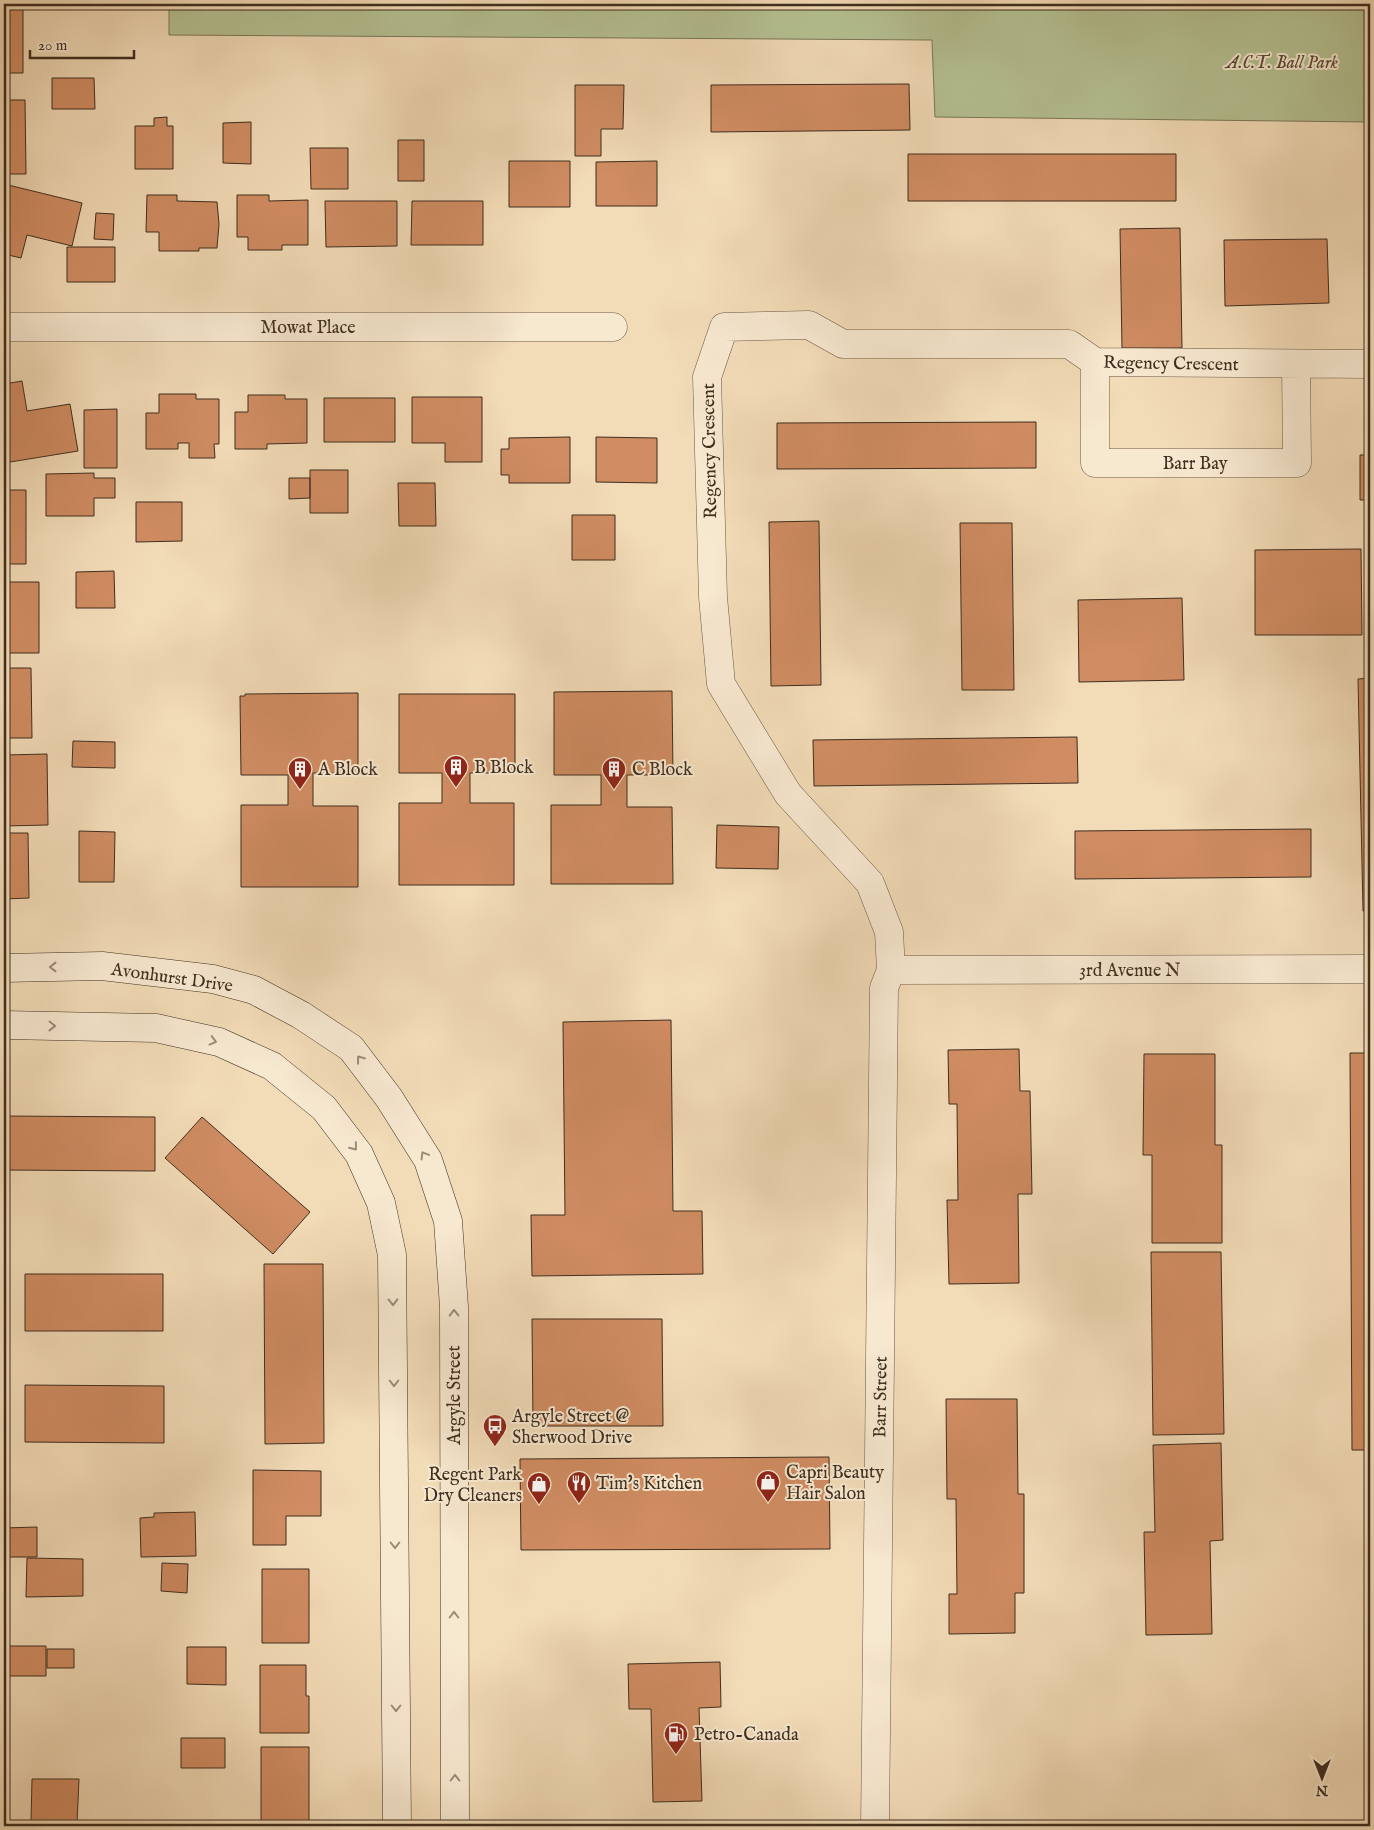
<svg xmlns="http://www.w3.org/2000/svg" width="1374" height="1830" font-family="'IM FELL English',serif">
<style>
.green{fill:#b5c193;stroke:#7a7859}
.building{fill:#d08c62;stroke:#3f2e1f}
.lines{fill:none;stroke-linecap:round;stroke-linejoin:round}
.street-casing{stroke:#6c5945;stroke-width:29}
.secondary-casing{stroke:#3f2e1f;stroke-width:29}
.street{stroke:#f7e8d0;stroke-width:28}
.secondary{stroke:#f7e8d0;stroke-width:28}
.oneway{stroke:#9b8b78}
.labels{text-anchor:middle;stroke-width:4;stroke-linejoin:round;paint-order:stroke}
.park-label{font-size:18px;font-style:italic;fill:#574b36;stroke:#f7e8d0}
.street-label{font-size:18px;fill:#3f2e1f;stroke:#f7e8d0}
.poi-label{font-size:18px;fill:#3f2e1f;stroke:#f7e8d0;text-anchor:start}
</style>
<rect width="100%" height="100%" fill="#f2dbb7"/>
<filter id="stains"><feTurbulence type="fractalNoise" baseFrequency=".004" numOctaves="4"/><feColorMatrix values="0 0 0 0 .2 0 0 0 0 .09 0 0 0 0 .02 0 0 0 .5 -.17"/></filter>
<radialGradient id="worn" r=".72"><stop offset=".6" stop-color="#630" stop-opacity="0"/><stop offset="1" stop-color="#630" stop-opacity=".3"/></radialGradient>
<path class="green" d="M 169,4 L 1370,4 L 1370,122 L 935,117 L 932,40 L 169,35 Z"/>
<path class="building" d="M 4,4 L 23,4 L 23,73 L 4,73 Z
M 52,78 L 94,78 L 95,109 L 52,109 Z
M 909,84 L 910,130 L 711,132 L 711,85 Z
M 575,85 L 624,85 L 623,129 L 601,129 L 601,156 L 575,156 Z
M 4,100 L 25,100 L 26,174 L 4,174 Z
M 167,117 L 167,126 L 173,126 L 173,169 L 135,169 L 135,126 L 154,126 L 154,118 Z
M 251,122 L 251,164 L 223,163 L 223,123 Z
M 398,140 L 424,140 L 424,181 L 398,181 Z
M 310,148 L 348,148 L 348,189 L 311,189 Z
M 908,154 L 1176,154 L 1176,201 L 908,201 Z
M 509,161 L 570,161 L 570,207 L 509,207 Z
M 657,161 L 657,206 L 596,206 L 596,162 Z
M 4,184 L 82,203 L 72,246 L 27,235 L 21,258 L 4,254 Z
M 147,195 L 177,195 L 177,201 L 217,202 L 219,224 L 217,248 L 199,248 L 199,251 L 159,251 L 159,232 L 146,232 Z
M 237,195 L 269,195 L 269,201 L 308,200 L 308,245 L 282,245 L 282,250 L 248,250 L 248,237 L 237,237 Z
M 325,201 L 397,201 L 397,246 L 326,247 Z
M 412,201 L 483,201 L 483,245 L 411,245 Z
M 96,213 L 114,214 L 113,240 L 94,239 Z
M 1180,228 L 1182,348 L 1122,348 L 1120,229 Z
M 1327,239 L 1329,303 L 1225,306 L 1224,240 Z
M 67,247 L 115,247 L 115,282 L 67,282 Z
M 22,381 L 27,411 L 70,404 L 78,451 L 4,463 L 4,384 Z
M 159,394 L 196,394 L 196,399 L 219,399 L 219,444 L 214,444 L 215,458 L 189,458 L 189,443 L 178,443 L 178,449 L 146,449 L 146,413 L 159,413 Z
M 248,395 L 285,395 L 285,399 L 307,399 L 307,443 L 267,444 L 267,449 L 235,449 L 235,412 L 248,412 Z
M 412,397 L 482,397 L 482,462 L 445,462 L 445,443 L 412,443 Z
M 324,398 L 395,398 L 395,442 L 324,442 Z
M 117,409 L 117,468 L 84,468 L 84,410 Z
M 1036,422 L 1036,468 L 777,469 L 777,423 Z
M 570,437 L 570,483 L 509,483 L 509,475 L 501,475 L 501,449 L 509,449 L 509,438 Z
M 596,437 L 657,438 L 657,483 L 596,482 Z
M 1360,455 L 1370,455 L 1370,500 L 1360,500 Z
M 310,470 L 348,470 L 348,513 L 310,513 Z
M 94,473 L 94,478 L 115,478 L 115,498 L 94,498 L 94,516 L 46,516 L 46,474 Z
M 289,478 L 310,478 L 310,498 L 289,499 Z
M 398,483 L 435,483 L 436,526 L 399,526 Z
M 4,490 L 26,490 L 26,564 L 4,564 Z
M 136,502 L 182,502 L 182,541 L 136,542 Z
M 572,515 L 615,515 L 615,560 L 572,560 Z
M 819,521 L 821,685 L 771,686 L 769,522 Z
M 960,523 L 1012,523 L 1014,690 L 962,690 Z
M 1361,549 L 1362,635 L 1255,635 L 1255,550 Z
M 114,571 L 115,608 L 76,608 L 76,572 Z
M 4,582 L 39,582 L 39,653 L 4,653 Z
M 1182,598 L 1184,680 L 1079,682 L 1078,600 Z
M 4,668 L 31,668 L 32,738 L 4,738 Z
M 1370,678 L 1370,911 L 1363,911 L 1358,679 Z
M 672,691 L 673,775 L 627,775 L 627,807 L 672,807 L 673,884 L 551,884 L 551,805 L 601,805 L 601,775 L 554,775 L 554,692 Z
M 358,693 L 358,773 L 313,773 L 313,806 L 358,806 L 358,887 L 241,887 L 241,805 L 288,805 L 288,775 L 241,775 L 240,696 L 245,696 L 245,694 Z
M 399,694 L 515,694 L 515,773 L 470,773 L 470,803 L 514,803 L 514,885 L 399,885 L 399,803 L 442,803 L 442,773 L 399,773 Z
M 1077,737 L 1078,783 L 814,786 L 813,740 Z
M 73,741 L 115,742 L 115,768 L 72,767 Z
M 47,754 L 48,825 L 4,826 L 4,755 Z
M 717,825 L 779,827 L 778,869 L 716,868 Z
M 1311,829 L 1311,877 L 1075,879 L 1075,831 Z
M 79,831 L 115,832 L 114,882 L 79,882 Z
M 4,833 L 28,833 L 29,898 L 4,899 Z
M 671,1020 L 673,1211 L 702,1211 L 703,1274 L 532,1276 L 531,1215 L 565,1215 L 563,1022 Z
M 1019,1049 L 1020,1091 L 1030,1091 L 1032,1194 L 1018,1194 L 1019,1283 L 949,1284 L 947,1200 L 958,1200 L 957,1104 L 949,1104 L 948,1050 Z
M 1350,1053 L 1370,1053 L 1370,1450 L 1352,1450 Z
M 1144,1054 L 1215,1054 L 1215,1145 L 1222,1145 L 1222,1243 L 1152,1243 L 1152,1155 L 1143,1155 Z
M 4,1116 L 155,1117 L 155,1171 L 4,1170 Z
M 202,1117 L 310,1212 L 273,1254 L 165,1158 Z
M 1151,1252 L 1221,1252 L 1224,1434 L 1153,1435 Z
M 264,1264 L 323,1264 L 324,1443 L 265,1444 Z
M 25,1274 L 163,1274 L 163,1331 L 25,1331 Z
M 532,1319 L 662,1319 L 663,1426 L 533,1426 Z
M 25,1385 L 164,1386 L 164,1443 L 25,1442 Z
M 946,1399 L 1017,1399 L 1018,1494 L 1024,1494 L 1024,1593 L 1015,1593 L 1015,1633 L 949,1634 L 949,1594 L 957,1594 L 956,1499 L 947,1499 Z
M 1221,1443 L 1223,1540 L 1210,1541 L 1212,1634 L 1146,1635 L 1144,1532 L 1155,1532 L 1153,1445 Z
M 829,1457 L 830,1549 L 521,1550 L 520,1459 Z
M 253,1470 L 321,1471 L 321,1516 L 286,1516 L 286,1545 L 253,1545 Z
M 195,1512 L 196,1556 L 141,1557 L 140,1518 L 154,1517 L 154,1513 Z
M 37,1527 L 37,1557 L 4,1557 L 4,1528 Z
M 27,1558 L 83,1559 L 83,1596 L 26,1597 Z
M 162,1563 L 188,1564 L 187,1593 L 161,1591 Z
M 262,1569 L 309,1569 L 309,1643 L 262,1643 Z
M 7,1646 L 46,1646 L 46,1676 L 7,1676 Z
M 187,1647 L 226,1647 L 226,1685 L 187,1684 Z
M 47,1649 L 74,1649 L 74,1668 L 47,1668 Z
M 720,1662 L 721,1707 L 699,1708 L 702,1801 L 653,1802 L 651,1709 L 629,1709 L 628,1664 Z
M 260,1665 L 306,1665 L 306,1696 L 309,1696 L 309,1733 L 260,1733 Z
M 181,1738 L 225,1738 L 225,1768 L 181,1768 Z
M 261,1747 L 309,1747 L 309,1821 L 261,1821 Z
M 32,1779 L 79,1779 L 77,1823 L 31,1822 Z
M 32,1823 L 97,1825 L 97,1826 L 32,1826 Z"/>
<g class="lines">
<g class="street-casing">
<path id="street" d="M 4,327 L 613,327
M 1095,362 L 1095,463 L 1297,463 L 1296,364
M 891,970 L 1370,969
M 875,1826 L 884,988 L 891,970 L 889,932 L 870,883 L 788,794 L 721,684 L 713,597 L 707,377 L 724,327 L 809,325 L 843,344 L 1069,344 L 1095,362 L 1370,364"/>
</g>
<g class="secondary-casing">
<path id="secondary" d="M 4,968 L 102,966 L 213,979 L 254,990 L 301,1015 L 351,1048 L 389,1098 L 428,1160 L 448,1221 L 454,1307 L 455,1826
M 4,1025 L 156,1028 L 219,1042 L 272,1066 L 324,1108 L 359,1154 L 381,1203 L 392,1255 L 397,1826"/>
</g>
<use href="#street" class="street"/>
<use href="#secondary" class="secondary"/>
</g>
<defs><path id="oneway-chevron" d="M-2-3.5L2.5 0L-2 3.5" fill="none" stroke-width="1.6" stroke-linecap="round" stroke-linejoin="round" transform="scale(1.25)"/></defs>
<g class="oneway">
<use href="#oneway-chevron" transform="translate(53 967) rotate(180)"/>
<use href="#oneway-chevron" transform="translate(52 1026) rotate(1)"/>
<use href="#oneway-chevron" transform="translate(213 1041) rotate(15)"/>
<use href="#oneway-chevron" transform="translate(360 1059) rotate(-127)"/>
<use href="#oneway-chevron" transform="translate(354 1147) rotate(52)"/>
<use href="#oneway-chevron" transform="translate(424 1155) rotate(-121)"/>
<use href="#oneway-chevron" transform="translate(393 1302) rotate(89)"/>
<use href="#oneway-chevron" transform="translate(454 1313) rotate(-91)"/>
<use href="#oneway-chevron" transform="translate(394 1383) rotate(90)"/>
<use href="#oneway-chevron" transform="translate(395 1545) rotate(90)"/>
<use href="#oneway-chevron" transform="translate(454 1615) rotate(-90)"/>
<use href="#oneway-chevron" transform="translate(396 1708) rotate(90)"/>
<use href="#oneway-chevron" transform="translate(455 1778) rotate(-90)"/>
</g>
<defs>
<g id="building-pin" transform="scale(1.25)"><path d="M0 17L-7.5 6A9.5 9.5 0 1 1 7.5 6Z" fill="#8f2418" stroke="#f7e8d0"/><path d="M-4-6H4V6H1V3H-1V6H-4ZM-2.5-4.3h1.7v1.8h-1.7ZM.8-4.3h1.7v1.8H.8ZM-2.5-1h1.7V.8h-1.7ZM.8-1h1.7V.8H.8Z" fill="#fff"/></g>
<g id="bus-pin" transform="scale(1.25)"><path d="M0 17L-7.5 6A9.5 9.5 0 1 1 7.5 6Z" fill="#8f2418" stroke="#f7e8d0"/><path d="M-5-6H5V4H4V6H2V4H-2V6H-4V4H-5ZM-3.5-4V0h7V-4ZM-3.5 1.2v1.5H-2V1.2ZM2 1.2v1.5H3.5V1.2Z" fill="#fff"/></g>
<g id="shop-pin" transform="scale(1.25)"><path d="M0 17L-7.5 6A9.5 9.5 0 1 1 7.5 6Z" fill="#8f2418" stroke="#f7e8d0"/><path d="M-5-2.5h2.3a2.7 3.5 0 0 1 5.4 0H5L5.5 6h-11ZM-1.5-2.5h3a1.5 2.3 0 0 0-3 0Z" fill="#fff"/></g>
<g id="restaurant-pin" transform="scale(1.25)"><path d="M0 17L-7.5 6A9.5 9.5 0 1 1 7.5 6Z" fill="#8f2418" stroke="#f7e8d0"/><path d="M-5-6h1v4h1v-4h1v4h1v-4h1v5L-1.5 .5V6h-2V.5L-5-1ZM5-6V6H3V1.5H1.5Q1.5-4 5-6Z" fill="#fff"/></g>
<g id="fuel-pin" transform="scale(1.25)"><path d="M0 17L-7.5 6A9.5 9.5 0 1 1 7.5 6Z" fill="#8f2418" stroke="#f7e8d0"/><path d="M-5.5-6h7V0h2V4h1.3V-2.5L3-4.5l.8-.8L6-3V5H2.5V1h-1V6h-7ZM-4.2-4.7v3.2H.2V-4.7Z" fill="#fff"/></g>
</defs>
<g fill-rule="evenodd">
<use href="#building-pin" x="456" y="767"/>
<use href="#building-pin" x="300" y="769"/>
<use href="#building-pin" x="614" y="769"/>
<use href="#bus-pin" x="495" y="1426"/>
<use href="#shop-pin" x="768" y="1482"/>
<use href="#restaurant-pin" x="579" y="1483"/>
<use href="#shop-pin" x="539" y="1484"/>
<use href="#fuel-pin" x="676" y="1734"/>
</g>
<g class="labels">
<g class="park-label">
<text x="1282" y="68">A.C.T. Ball Park</text>
</g>
<g class="street-label">
<text x="308" y="333">Mowat Place</text>
<text transform="translate(1171 363) rotate(1)" y="6">Regency Crescent</text>
<text transform="translate(709 451) rotate(-91)" y="6">Regency Crescent</text>
<text x="1195" y="469">Barr Bay</text>
<text x="1130" y="976">3rd Avenue N</text>
<text transform="translate(172 977) rotate(8)" y="6">Avonhurst Drive</text>
<text transform="translate(454 1395) rotate(-90)" y="6">Argyle Street</text>
<text transform="translate(880 1397) rotate(-89)" y="6">Barr Street</text>
</g>
<g class="poi-label">
<text x="474" y="773">B Block</text>
<text x="318" y="775">A Block</text>
<text x="632" y="775">C Block</text>
<text x="512" y="1422">Argyle Street @<tspan x="512" dy="21">Sherwood Drive</tspan></text>
<text x="786" y="1478">Capri Beauty<tspan x="786" dy="21">Hair Salon</tspan></text>
<text x="522" y="1480" text-anchor="end">Regent Park<tspan x="522" dy="21">Dry Cleaners</tspan></text>
<text x="596" y="1489">Tim's Kitchen</text>
<text x="694" y="1740">Petro-Canada</text>
</g>
</g>
<rect width="1374" height="1830" fill="none" stroke="#f2dbb7" stroke-width="20"/>
<rect x="5" y="5" width="1364" height="1820" fill="none" stroke="#3f2e1f" stroke-width="2.5"/>
<rect x="10" y="10" width="1354" height="1810" fill="none" stroke="#3f2e1f"/>
<g transform="translate(1322 1778) rotate(180)" stroke="#f7e8d0" stroke-width="4" paint-order="stroke">
<path d="M0-4L9 19L0 12L-9 19Z" fill="#3f2e1f"/>
<text y="-8" font-size="14" font-weight="bold" text-anchor="middle" fill="#3f2e1f">N</text>
</g>
<path d="M30 50v8h104v-8" fill="none" stroke="#3f2e1f" stroke-width="2.5"/>
<text x="38" y="50" font-size="15" fill="#3f2e1f" stroke="#f7e8d0" stroke-width="4" paint-order="stroke">20 m</text>
<rect width="100%" height="100%" filter="url(#stains)"/>
<rect width="100%" height="100%" fill="url(#worn)"/>
</svg>
